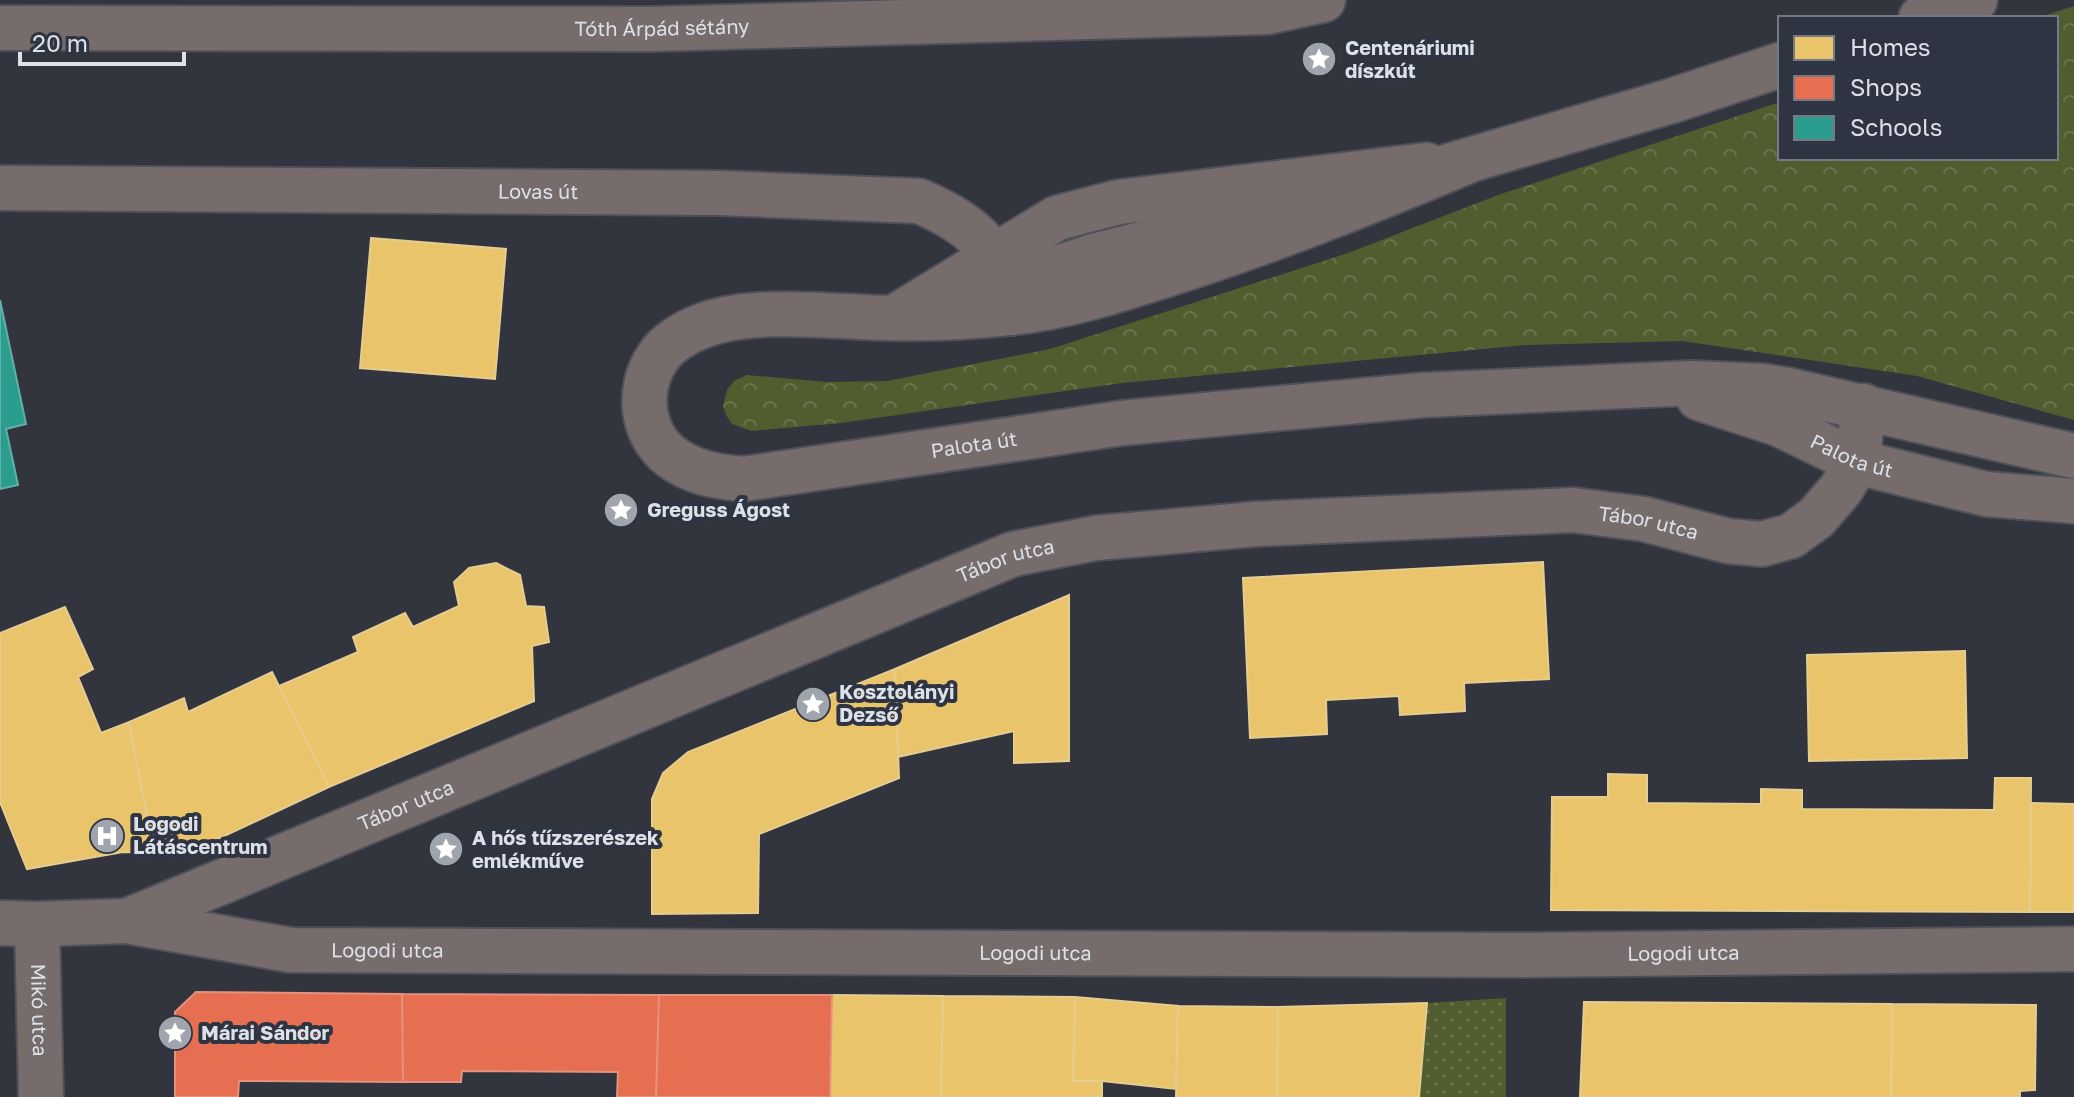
<svg xmlns="http://www.w3.org/2000/svg" width="2074" height="1097" font-family="'Golos Text',sans-serif">
<style>
.grass{fill:url(#grass-dots)}
.park{fill:url(#park-crowns)}
.homes{fill:#e9c46a;stroke:#e5cc90;stroke-width:2}
.shops{fill:#e76f51;stroke:#e4917e;stroke-width:2}
.schools{fill:#2a9d8f;stroke:#5fb1aa;stroke-width:2}
.lines{fill:none;stroke-linecap:round;stroke-linejoin:round}
.street-casing{stroke:#4e5158;stroke-width:48}
.street{stroke:#776c6c;stroke-width:44}
.labels{text-anchor:middle;stroke-width:8;stroke-linejoin:round;paint-order:stroke}
.street-label{font-size:20px;fill:#dce0e8;stroke:#2e3441}
.poi-label{font-size:20px;font-weight:bold;fill:#dce0e8;stroke:#2e3441;text-anchor:start}
</style>
<defs>
<pattern id="grass-dots" width="8" height="8" patternUnits="userSpaceOnUse" patternTransform="scale(2)"><rect width="8" height="8" fill="#515c2f"/><path d="M2 2h.1M6 6h.1" fill="none" stroke="#69734d" stroke-width="1.8" stroke-linecap="round"/></pattern>
<pattern id="park-crowns" width="20" height="18" patternUnits="userSpaceOnUse" patternTransform="scale(2)"><rect width="20" height="18" fill="#515c2f"/><path d="M2 6a3 3 0 1 1 6 0M12 15a3 3 0 1 1 6 0" fill="none" stroke="#69734d"/></pattern>
</defs>
<rect width="100%" height="100%" fill="#32353d"/>
<path class="grass" d="M 1506,998 L 1506,1097 L 1419,1097 L 1427,1003 Z"/>
<path class="park" d="M 2074,6 L 2074,420 L 1917,376 L 1682,341 L 1526,345 L 1122,383 L 841,423 L 751,431 L 732,424 L 726,415 L 723,406 L 727,390 L 734,381 L 747,375 L 826,382 L 887,381 L 1050,349 L 1348,253 L 1498,195 L 1780,102 L 1780,158 L 2056,158 L 2056,18 L 2037,18 Z"/>
<path class="homes" d="M 371,238 L 506,249 L 495,379 L 360,368 Z
M 1543,562 L 1549,679 L 1464,683 L 1465,711 L 1400,715 L 1399,696 L 1326,700 L 1327,734 L 1250,738 L 1243,578 Z
M 496,563 L 520,575 L 526,606 L 544,607 L 549,642 L 532,646 L 534,701 L 329,787 L 279,686 L 358,652 L 353,637 L 405,613 L 413,627 L 459,606 L 454,582 L 469,568 Z
M 1069,595 L 1069,761 L 1014,763 L 1014,731 L 898,757 L 895,669 Z
M 65,607 L 93,669 L 78,677 L 101,733 L 129,722 L 154,853 L 123,852 L 27,869 L 0,802 L 0,633 Z
M 1965,651 L 1967,758 L 1809,761 L 1807,655 Z
M 895,669 L 899,778 L 759,834 L 758,913 L 652,914 L 652,799 L 663,773 L 688,752 Z
M 272,672 L 329,787 L 188,853 L 154,853 L 129,722 L 184,698 L 188,712 Z
M 1608,774 L 1647,775 L 1647,803 L 1761,804 L 1761,789 L 1802,790 L 1802,809 L 1994,810 L 1995,778 L 2031,778 L 2030,912 L 1551,910 L 1552,797 L 1608,797 Z
M 2031,803 L 2074,804 L 2074,912 L 2030,912 Z
M 832,995 L 943,996 L 941,1097 L 830,1097 Z
M 943,996 L 1075,997 L 1073,1081 L 1102,1081 L 1102,1097 L 941,1097 Z
M 1075,997 L 1178,1006 L 1176,1089 L 1102,1081 L 1073,1081 Z
M 1584,1002 L 1892,1004 L 1891,1097 L 1580,1097 Z
M 1427,1003 L 1419,1097 L 1277,1097 L 1278,1007 Z
M 1892,1004 L 2036,1005 L 2035,1090 L 2020,1091 L 2020,1097 L 1891,1097 Z
M 1178,1006 L 1278,1007 L 1277,1097 L 1176,1097 Z"/>
<path class="shops" d="M 196,992 L 402,994 L 403,1082 L 239,1081 L 238,1097 L 175,1097 L 175,1012 Z
M 402,994 L 659,995 L 656,1097 L 617,1097 L 618,1072 L 462,1071 L 461,1082 L 403,1082 Z
M 659,995 L 832,995 L 830,1097 L 656,1097 Z"/>
<path class="schools" d="M 0,300 L 26,424 L 6,429 L 18,485 L 0,489 Z"/>
<g class="lines">
<g class="street-casing">
<g id="street">
<path d="M 1921,18 L 1975,0"/>
<path id="s1" d="M 0,28 L 652,29 L 1267,12 L 1323,0"/>
<path id="s2" d="M 1468,161 C 1367,203 1267,243 1162,276 C 1112,292 1062,308 1009,313 C 970,317 928,319 888,318 C 834,317 752,306 702,326 C 686,332 667,343 658,357 C 635,391 641,440 679,462 C 699,474 720,477 743,479 L 1122,423 L 1216,414 L 1424,395 L 1692,383 L 1762,386 L 1787,390 L 2074,456"/>
<path d="M 1442,168 L 1671,101 L 1780,65"/>
<path id="s3" d="M 0,188 L 720,193 L 919,201 C 976,225 1003,251 1011,313"/>
<path d="M 979,294 L 1097,255 L 1302,204"/>
<path d="M 895,317 L 1057,218 L 1119,202 L 1426,165"/>
<path id="s4" d="M 1699,398 L 1779,424 L 1857,462 L 1986,494 L 2074,501"/>
<path id="s5" d="M 127,921 L 1013,554 L 1096,538 L 1256,524 L 1573,510 L 1644,519 L 1728,541 L 1762,544 L 1791,536 L 1816,518 L 1841,489 L 1857,462 L 1864,406"/>
<path id="s6" d="M 0,923 L 37,924 L 127,921 L 290,950 L 1522,955 L 2074,949"/>
<path id="s7" d="M 37,924 L 41,1097"/>
</g>
</g>
<use href="#street" class="street"/>
</g>
<defs>
<g id="sight-disc" transform="scale(1.8)"><circle r="9.5" fill="#a0a4ac" stroke="#2e3441"/><path d="M0-6L1.8-2.2L6-1.7L2.9 1.2L3.7 5.4L0 3.3L-3.7 5.4L-2.9 1.2L-6-1.7L-1.8-2.2Z" fill="#fff"/></g>
<g id="hospital-disc" transform="scale(1.8)"><circle r="9.5" fill="#a0a4ac" stroke="#2e3441"/><path d="M-5-5h3v3.5h4V-5h3V5h-3V1.5h-4V5h-3Z" fill="#fff"/></g>
</defs>
<g fill-rule="evenodd">
<use href="#sight-disc" x="1319" y="59"/>
<use href="#sight-disc" x="621" y="510"/>
<use href="#sight-disc" x="813" y="704"/>
<use href="#hospital-disc" x="107" y="836"/>
<use href="#sight-disc" x="446" y="849"/>
<use href="#sight-disc" x="175" y="1033"/>
</g>
<g class="labels">
<g class="street-label">
<text dy="7" stroke="none"><textPath href="#s1" startOffset="662">Tóth Árpád sétány</textPath></text>
<text dy="7" stroke="none"><textPath href="#s3" startOffset="538">Lovas út</textPath></text>
<text dy="7" stroke="none"><textPath href="#s2" startOffset="1268">Palota út</textPath></text>
<text dy="7" stroke="none"><textPath href="#s4" startOffset="164">Palota út</textPath></text>
<text dy="7" stroke="none"><textPath href="#s5" startOffset="1598">Tábor utca</textPath></text>
<text dy="7" stroke="none"><textPath href="#s5" startOffset="950">Tábor utca</textPath></text>
<text dy="7" stroke="none"><textPath href="#s5" startOffset="302">Tábor utca</textPath></text>
<text dy="7" stroke="none"><textPath href="#s6" startOffset="390">Logodi utca</textPath></text>
<text dy="7" stroke="none"><textPath href="#s6" startOffset="1038">Logodi utca</textPath></text>
<text dy="7" stroke="none"><textPath href="#s6" startOffset="1686">Logodi utca</textPath></text>
<text dy="7" stroke="none"><textPath href="#s7" startOffset="86">Mikó utca</textPath></text>
</g>
<g class="poi-label">
<text x="1345" y="55">Centenáriumi<tspan x="1345" dy="23">díszkút</tspan></text>
<text x="647" y="517">Greguss Ágost</text>
<text x="839" y="699">Kosztolányi<tspan x="839" dy="23">Dezső</tspan></text>
<text x="133" y="831">Logodi<tspan x="133" dy="23">Látáscentrum</tspan></text>
<text x="472" y="845">A hős tűzszerészek<tspan x="472" dy="23">emlékműve</tspan></text>
<text x="201" y="1040">Márai Sándor</text>
</g>
</g>
<rect x="1778" y="16" width="280" height="144" fill="#2e3441" stroke="#747984" stroke-width="2"/>
<rect x="1794" y="36" width="40" height="24" fill="#e9c46a" stroke="#747984" stroke-width="2"/>
<text x="1850" y="56" font-size="24" fill="#dce0e8">Homes</text>
<rect x="1794" y="76" width="40" height="24" fill="#e76f51" stroke="#747984" stroke-width="2"/>
<text x="1850" y="96" font-size="24" fill="#dce0e8">Shops</text>
<rect x="1794" y="116" width="40" height="24" fill="#2a9d8f" stroke="#747984" stroke-width="2"/>
<text x="1850" y="136" font-size="24" fill="#dce0e8">Schools</text>
<path d="M20 52v12h164v-12" fill="none" stroke="#dce0e8" stroke-width="4"/>
<text x="32" y="52" font-size="24" fill="#dce0e8" stroke="#2e3441" stroke-width="6" paint-order="stroke">20 m</text>
</svg>
